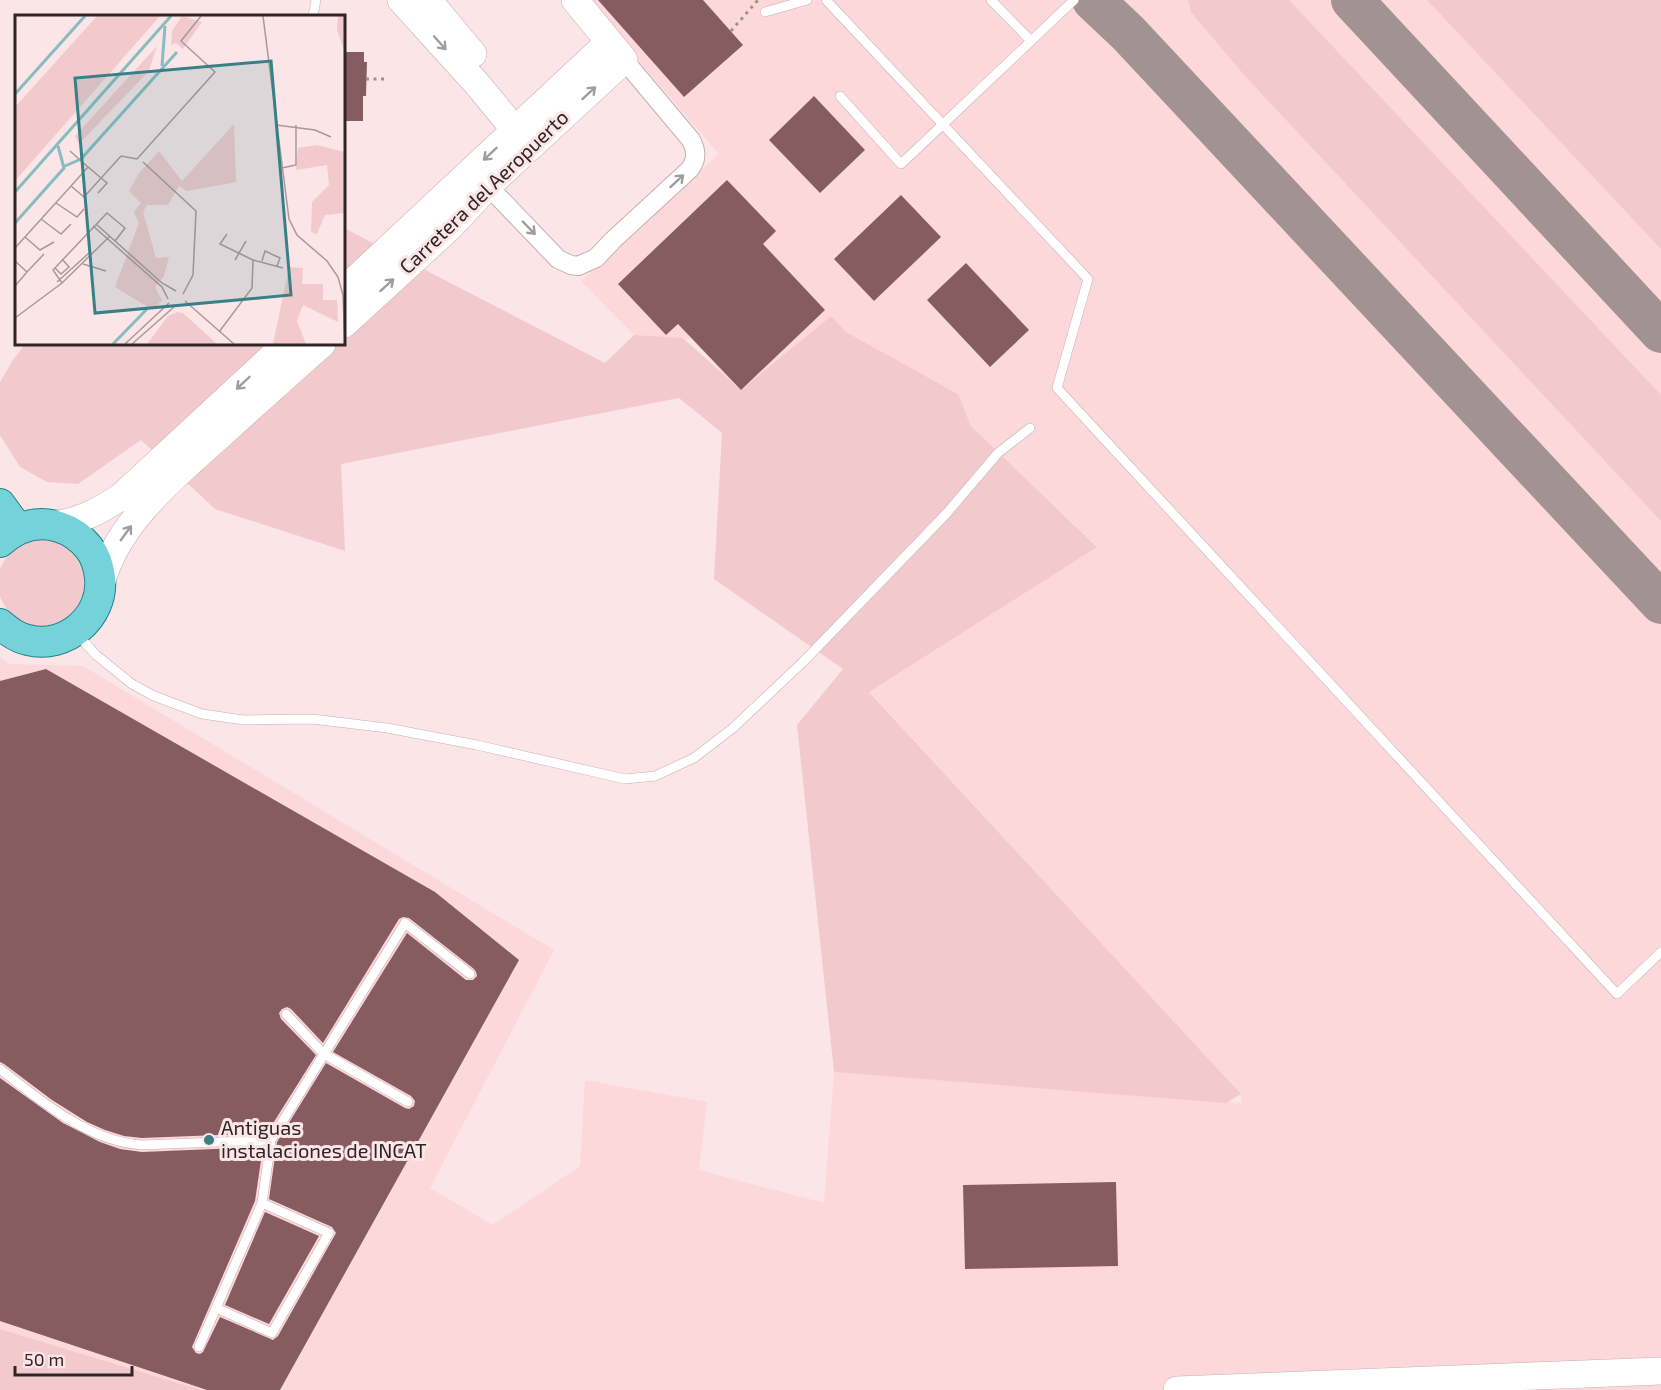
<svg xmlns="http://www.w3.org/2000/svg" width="1661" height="1390" font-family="'Exo 2',sans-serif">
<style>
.built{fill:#fcd8db}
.green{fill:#f2cacd}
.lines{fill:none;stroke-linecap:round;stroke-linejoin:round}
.taxiway{stroke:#a39294;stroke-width:42}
.building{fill:#875c61}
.lane-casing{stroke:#c8aeb0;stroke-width:10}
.street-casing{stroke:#c8aeb0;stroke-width:20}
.secondary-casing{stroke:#c8aeb0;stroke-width:28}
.primary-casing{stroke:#208289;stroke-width:32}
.path{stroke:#a08f91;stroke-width:3;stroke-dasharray:3 4.5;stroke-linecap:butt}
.lane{stroke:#fff;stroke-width:9}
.street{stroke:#fff;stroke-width:18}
.secondary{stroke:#fff;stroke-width:27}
.primary{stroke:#74d2d8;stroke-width:30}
.oneway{stroke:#a19d9d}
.poi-dot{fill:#378085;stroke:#fbe5e7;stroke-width:2}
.labels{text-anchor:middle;stroke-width:6;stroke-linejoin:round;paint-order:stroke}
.street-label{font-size:20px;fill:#2f2526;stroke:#fbe5e7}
.poi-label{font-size:20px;fill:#2f2526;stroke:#fbe5e7;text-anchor:start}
.inset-river{fill:none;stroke:#87bdc1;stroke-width:3}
.inset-road{fill:none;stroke:#a9989a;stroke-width:1.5}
.view{fill:#378085;fill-opacity:0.15;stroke:#378085;stroke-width:3}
.inset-edge{fill:none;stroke:#2f2526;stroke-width:3}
</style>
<rect width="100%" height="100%" fill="#fbe5e7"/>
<path class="built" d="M 586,0 L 1661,0 L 1661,1390 L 201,1390 L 0,1329 L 0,657 L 10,664 L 83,666 L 554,950 L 430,1188 L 493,1225 L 580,1166 L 585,1080 L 707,1102 L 699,1170 L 824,1203 L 834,1072 L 1242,1103 L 1241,1094 L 869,691 L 1097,546 L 971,426 L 958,394 L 846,332 L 831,316 L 741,394 L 692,339 L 634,335 L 581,281 L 719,154 Z"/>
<path class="green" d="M 1188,0 L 1289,0 L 1661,395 L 1661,521 L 1245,76 L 1191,12 Z
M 1427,0 L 1661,0 L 1661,249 Z
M 344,228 L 605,363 L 634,335 L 683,338 L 741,390 L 831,316 L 846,332 L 958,394 L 971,426 L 1097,547 L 869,692 L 1241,1094 L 1226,1103 L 834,1072 L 797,725 L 843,669 L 714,579 L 722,433 L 679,398 L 341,464 L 345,551 L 215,509 L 141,440 L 78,484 L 47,482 L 20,467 L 0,435 L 0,382 L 13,360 L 25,344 L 344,344 Z
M-2 583a43 43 0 1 1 86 0a43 43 0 1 1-86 0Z
M 0,1329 L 201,1390 L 0,1390 Z"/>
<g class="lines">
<path class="taxiway" d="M 1093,0 L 1128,33 L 1661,603
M 1352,0 L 1661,332"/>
</g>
<path class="building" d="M 598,0 L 703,0 L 743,45 L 684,97 Z
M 344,52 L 364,52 L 364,62 L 367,62 L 366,96 L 363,96 L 363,121 L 344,121 Z
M 814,96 L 865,150 L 820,193 L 769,140 Z
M 727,180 L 776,231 L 763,244 L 825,310 L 741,390 L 678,324 L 666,335 L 618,284 Z
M 901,195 L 941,237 L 874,301 L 834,259 Z
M 966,263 L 1029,330 L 990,367 L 927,300 Z
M 46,669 L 435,892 L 519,960 L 280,1390 L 207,1390 L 0,1321 L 0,1078 L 63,1123 L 100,1142 L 120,1149 L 142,1152 L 263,1147 L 255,1201 L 192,1347 L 196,1353 L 200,1354 L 203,1352 L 220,1317 L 273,1340 L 278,1336 L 336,1233 L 332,1227 L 269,1199 L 277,1142 L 326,1063 L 405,1108 L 409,1109 L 414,1106 L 415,1101 L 411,1096 L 333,1052 L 407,933 L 466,980 L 473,980 L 477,976 L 476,972 L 474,969 L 409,918 L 403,917 L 399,919 L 323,1043 L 291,1009 L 287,1007 L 282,1009 L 279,1013 L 281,1019 L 316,1055 L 267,1133 L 142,1138 L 124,1136 L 105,1130 L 87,1122 L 52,1100 L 4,1064 L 0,1062 L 0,681 Z
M 1116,1182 L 1118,1266 L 965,1269 L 963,1185 Z
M 265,1212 L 319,1236 L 269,1324 L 225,1305 Z"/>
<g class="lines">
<g class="lane-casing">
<path id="lane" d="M 826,0 L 1088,279 L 1057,388 L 1617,994 L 1661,952
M 765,12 L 807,0
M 313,16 L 316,0
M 1031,41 L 1074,0
M 840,96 L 901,164 L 1031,41 L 991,0
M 77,634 L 96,655 L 132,684 L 154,696 L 202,714 L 244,720 L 312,719 L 387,728 L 477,745 L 625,779 L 655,776 L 694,758 L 733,728 L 803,662 L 946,514 L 998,453 L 1030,428
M 286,1014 L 324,1054 L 408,1102
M 0,1069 C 40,1100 89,1142 142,1145 L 271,1140
M 216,1308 L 272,1333 L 329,1233 L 262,1203
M 199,1347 L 262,1203 L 271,1140 L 405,923 L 470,974"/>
</g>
<g class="street-casing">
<path id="street" d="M 488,186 L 558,259 L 571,265 L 578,266 L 596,258 L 613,240 L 689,170 C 697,161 697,151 691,140 L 624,60"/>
</g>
<g class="secondary-casing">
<path id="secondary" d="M 401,0 L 478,85 L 515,130 L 524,145
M 428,0 L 473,54
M 344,290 L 609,42
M 344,324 L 451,226 L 488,186 L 624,60 L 575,0
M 52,525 C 79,522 100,511 122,496 L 286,344
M 101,585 C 116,521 180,472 226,430 C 258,401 290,372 322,344
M 1177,1390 L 1661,1371"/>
</g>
<g class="primary-casing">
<path id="primary" d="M 0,504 L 18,529
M 0,542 C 17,527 37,520 59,527 C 72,531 81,538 89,548 C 96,557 99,568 100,578 C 104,617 65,650 28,640 C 17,638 8,631 0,624"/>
</g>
<path class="path" d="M 731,31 L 758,0
M 366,79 L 388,79"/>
<use href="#lane" class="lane"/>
<use href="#street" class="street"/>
<use href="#secondary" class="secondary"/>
<use href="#primary" class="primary"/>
</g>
<defs><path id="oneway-shaft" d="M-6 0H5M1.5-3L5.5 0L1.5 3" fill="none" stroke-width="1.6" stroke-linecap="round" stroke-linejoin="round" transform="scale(1.5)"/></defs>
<g class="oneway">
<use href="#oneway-shaft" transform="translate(440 43) rotate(48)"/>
<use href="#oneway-shaft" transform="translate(589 93) rotate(-43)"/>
<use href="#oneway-shaft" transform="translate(490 154) rotate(137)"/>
<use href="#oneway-shaft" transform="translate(677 181) rotate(-43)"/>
<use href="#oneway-shaft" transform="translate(529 228) rotate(46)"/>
<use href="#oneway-shaft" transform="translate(387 285) rotate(-42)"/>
<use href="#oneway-shaft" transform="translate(243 383) rotate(137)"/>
<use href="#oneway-shaft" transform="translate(126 533) rotate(-54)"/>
</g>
<circle class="poi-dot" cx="209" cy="1140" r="6"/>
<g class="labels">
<g class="street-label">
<text transform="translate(484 192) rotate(-44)" y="7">Carretera del Aeropuerto</text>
</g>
<g class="poi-label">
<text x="221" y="1135">Antiguas<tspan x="221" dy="23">instalaciones de INCAT</tspan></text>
</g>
</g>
<g transform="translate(15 15)">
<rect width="330" height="330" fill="#fbe5e7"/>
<path d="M 82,1 L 145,1 L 0,166 L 0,92 ZM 167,1 L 187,7 L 168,34 L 161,28 L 156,30 L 157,16 ZM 323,1 L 330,1 L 330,38 L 322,15 ZM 142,31 L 134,56 L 64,129 L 60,121 ZM 219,109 L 221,167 L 172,176 L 164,171 L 153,190 L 132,190 L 128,197 L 141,243 L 154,242 L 149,261 L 140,272 L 147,285 L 138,295 L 100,272 L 124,208 L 119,197 L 126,188 L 114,176 L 124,158 L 144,136 L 167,166 ZM 302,130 L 330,137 L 330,198 L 310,200 L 302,219 L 296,217 L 297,187 L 314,170 L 312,150 L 281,155 L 283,133 ZM 274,252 L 288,253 L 287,269 L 308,269 L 308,285 L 322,285 L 323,307 L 288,290 L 282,306 L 291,329 L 258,329 ZM 162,297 L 168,298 L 202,329 L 132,329 L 153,301 Z" fill="#f2cacd"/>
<path class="inset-river" d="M 147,51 L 150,11M 0,79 L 70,1M 50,151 L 66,144 L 162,37M 0,177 L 156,1M 0,208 L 49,153 L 43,131M 98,329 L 132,294"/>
<path class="inset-road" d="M 248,1 L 274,204 L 282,220 L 312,246 L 323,262 L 328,280 L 330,329M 261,110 L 300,115 L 316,122M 55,136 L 73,152M 128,147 L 181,196 L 178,260 L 168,279M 267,153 L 281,150 L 281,110M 56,171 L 73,152 L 92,168 L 83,178M 41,188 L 62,202 L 69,194M 26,204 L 46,219 L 56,209M 81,209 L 147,268 L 161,276M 78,211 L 147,272 L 153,284M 212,219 L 205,229 L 238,245 L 268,253M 10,222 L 25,235 L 39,227M 0,233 L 56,171 L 69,182 L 106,141 L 122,144 L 200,57 L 166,26 L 186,1M 220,245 L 231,226M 0,246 L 12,257 L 29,239M 247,246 L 250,236 L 265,243 L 262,251M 68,249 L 91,256M 40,253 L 46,259 L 54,252 L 47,244M 42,267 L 74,238M 47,268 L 38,255 L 92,198 L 110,213 L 100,226M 0,271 L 12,257M 170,286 L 219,329M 0,303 L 47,268 L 95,221M 204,317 L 237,273 L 238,245M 110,329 L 154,288M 117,329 L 159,292"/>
<path class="view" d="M 256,46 L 276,280 L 80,298 L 60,63 Z"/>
<rect width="330" height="330" class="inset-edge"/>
</g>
<path d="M15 1366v9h117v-9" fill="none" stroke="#2f2526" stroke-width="3"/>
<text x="24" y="1366" font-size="18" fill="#2f2526" stroke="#fbe5e7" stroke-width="4.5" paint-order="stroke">50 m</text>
</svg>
